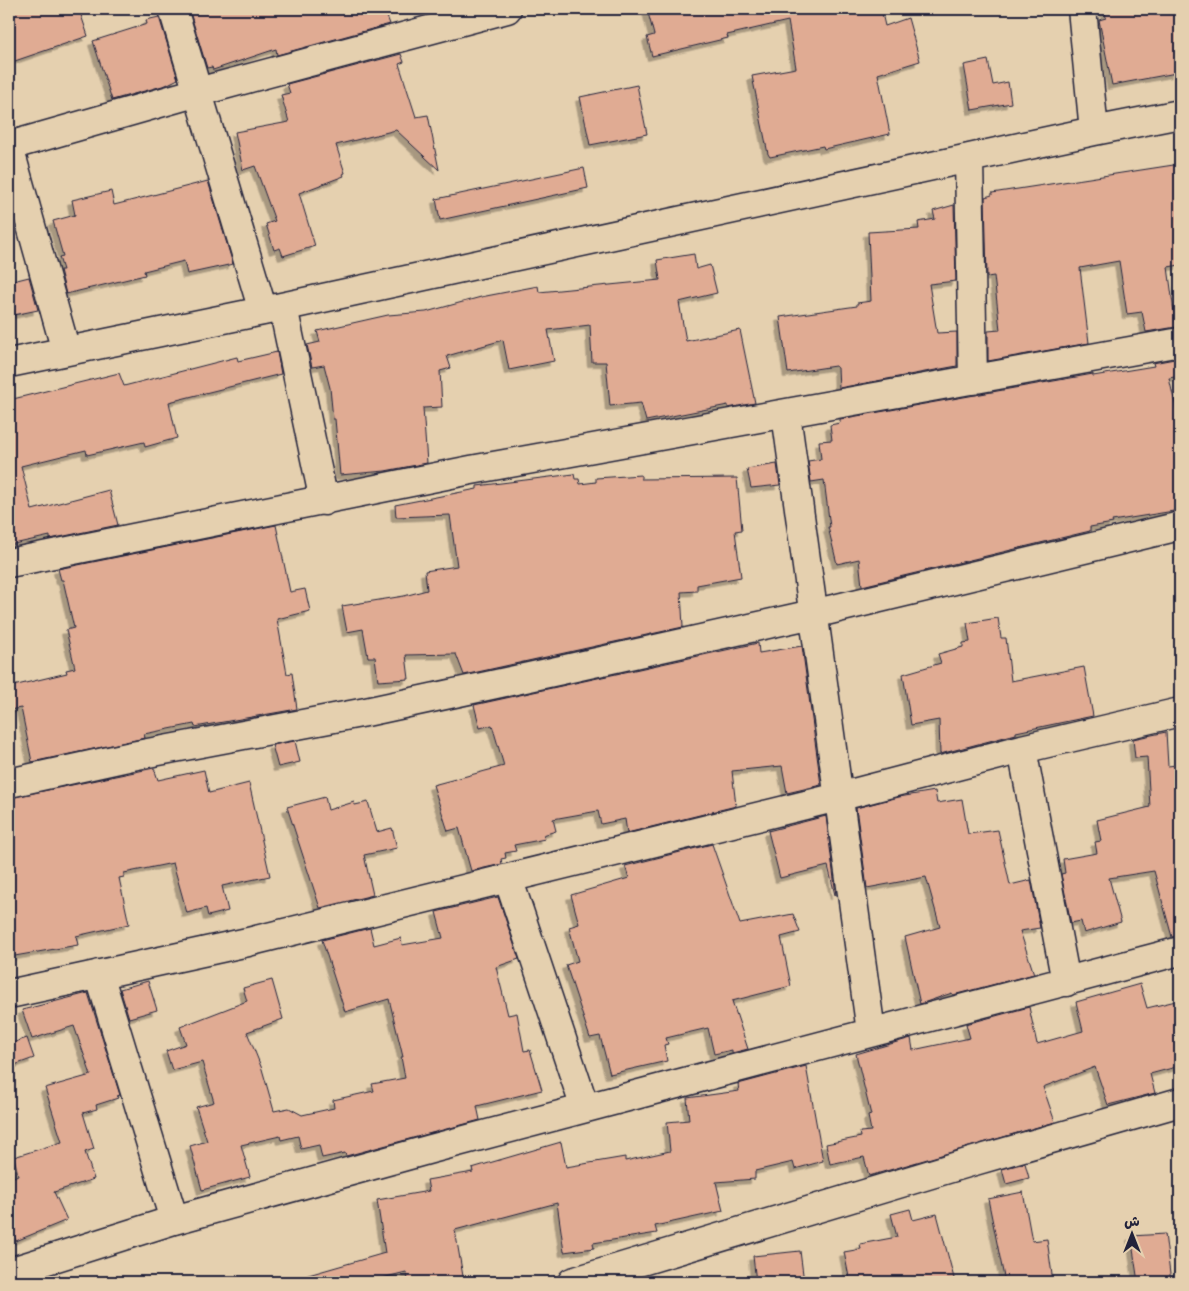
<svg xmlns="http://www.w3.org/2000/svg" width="1189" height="1291" font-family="'Patrick Hand','Playpen Sans Arabic',sans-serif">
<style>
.building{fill:#e0ab93;stroke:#22223b;filter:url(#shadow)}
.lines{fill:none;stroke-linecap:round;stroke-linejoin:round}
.minor-casing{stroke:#22223b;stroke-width:31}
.minor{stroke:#e5d0af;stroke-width:28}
</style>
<defs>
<filter id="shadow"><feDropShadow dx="-4.5" dy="4.5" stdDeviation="0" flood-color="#0004"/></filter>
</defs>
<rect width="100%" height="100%" fill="#e5d0af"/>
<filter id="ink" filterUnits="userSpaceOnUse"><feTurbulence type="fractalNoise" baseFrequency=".02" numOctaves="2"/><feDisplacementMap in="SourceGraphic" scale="10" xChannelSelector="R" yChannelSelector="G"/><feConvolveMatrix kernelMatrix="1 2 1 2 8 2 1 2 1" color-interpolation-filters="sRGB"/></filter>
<g filter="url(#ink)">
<path class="building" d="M 9,9 L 79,9 L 88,36 L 9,63 Z
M 189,9 L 384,9 L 390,24 L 277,55 L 276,49 L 213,70 L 212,67 L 207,68 Z
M 647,9 L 881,9 L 885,26 L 908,18 L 920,61 L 878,74 L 890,134 L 824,149 L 823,146 L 770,157 L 768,154 L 752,76 L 796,68 L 788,21 L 727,35 L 728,38 L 652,56 L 647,37 L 654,35 Z
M 1105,9 L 1180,9 L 1180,66 L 1175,67 L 1176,73 L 1112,85 L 1099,20 L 1106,18 Z
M 159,17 L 178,79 L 166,85 L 112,100 L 93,41 L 147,24 L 146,20 Z
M 401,54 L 404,62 L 399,64 L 416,117 L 428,115 L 439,170 L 396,130 L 336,145 L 345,173 L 343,174 L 344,176 L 299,193 L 315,246 L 283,256 L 280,248 L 274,250 L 266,224 L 275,221 L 255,166 L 243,170 L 235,132 L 289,122 L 281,95 L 290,93 L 287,84 Z
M 988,60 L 993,85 L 1008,82 L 1011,103 L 972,110 L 964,65 Z
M 637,85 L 647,134 L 590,145 L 580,97 Z
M 1180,164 L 1180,265 L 1168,267 L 1176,327 L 1146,332 L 1142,312 L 1127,314 L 1119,261 L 1080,268 L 1089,343 L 988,361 L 988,331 L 1000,330 L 994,276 L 987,277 L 985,197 L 992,195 L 992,193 Z
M 584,168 L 588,188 L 440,220 L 436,199 Z
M 208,181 L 233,264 L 187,274 L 184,261 L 144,271 L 145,275 L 66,294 L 60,270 L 63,270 L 59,257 L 63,256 L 53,221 L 75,215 L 72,200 L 111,191 L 114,205 Z
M 954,205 L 956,281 L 929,284 L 937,333 L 957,332 L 957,366 L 839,388 L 838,368 L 835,366 L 788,373 L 780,317 L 857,306 L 857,303 L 871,301 L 868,232 L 919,229 L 918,222 L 935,219 L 933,211 Z
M 694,254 L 696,269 L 710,265 L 717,293 L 679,302 L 686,341 L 740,330 L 755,403 L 728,408 L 728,405 L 646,421 L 641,403 L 610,406 L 606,362 L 592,362 L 590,325 L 548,330 L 554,361 L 509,370 L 503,340 L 447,356 L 451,368 L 440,371 L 442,407 L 423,408 L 427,463 L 385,471 L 340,475 L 335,419 L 333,419 L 330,388 L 324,365 L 312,367 L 307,345 L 320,342 L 317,331 L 388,315 L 426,312 L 481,297 L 538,286 L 539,292 L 660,280 L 657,260 Z
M 29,277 L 38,310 L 9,316 L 9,282 Z
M 277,352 L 281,374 L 169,402 L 177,438 L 145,447 L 144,442 L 87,455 L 86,450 L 21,466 L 32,510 L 109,490 L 118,525 L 50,539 L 50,536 L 9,545 L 9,400 L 119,373 L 124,386 L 237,357 L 238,361 Z
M 1180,358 L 1180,376 L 1169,378 L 1180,425 L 1180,510 L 1112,521 L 1113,523 L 1090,527 L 1090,531 L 862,586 L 859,559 L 837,564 L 828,527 L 830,527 L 824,480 L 811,482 L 808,461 L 821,459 L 819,441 L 832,440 L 830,425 L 840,423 L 840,419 L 1093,374 L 1093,376 L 1154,366 L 1153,363 Z
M 777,464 L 780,485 L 751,488 L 747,469 Z
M 574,474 L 575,479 L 579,479 L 580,484 L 596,482 L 596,478 L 641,475 L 641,479 L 737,478 L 742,530 L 735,531 L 741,577 L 697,585 L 697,591 L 681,592 L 683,627 L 464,675 L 456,654 L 406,655 L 409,679 L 378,681 L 375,657 L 368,657 L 363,629 L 347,632 L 342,606 L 404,596 L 427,590 L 425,571 L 457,566 L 450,515 L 396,517 L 395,505 L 477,489 L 477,486 Z
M 276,525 L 290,592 L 305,589 L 310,611 L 277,619 L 287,674 L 292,673 L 297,709 L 195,727 L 194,724 L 144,734 L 145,738 L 32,762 L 21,708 L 9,710 L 9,687 L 67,673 L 66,670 L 75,668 L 66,630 L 74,628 L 63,580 L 61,580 L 58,569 Z
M 998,618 L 1001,638 L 1006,638 L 1011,681 L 1084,667 L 1093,716 L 1016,732 L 1016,734 L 940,754 L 939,720 L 911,725 L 903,674 L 941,663 L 938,654 L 963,647 L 963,643 L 970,642 L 967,623 Z
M 758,643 L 759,653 L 802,646 L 821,785 L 787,793 L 782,766 L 732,771 L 736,806 L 627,833 L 625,819 L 601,824 L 598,811 L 553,819 L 556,831 L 543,835 L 545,839 L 514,845 L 516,851 L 505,853 L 506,858 L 501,859 L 502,864 L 471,871 L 459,828 L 448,831 L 433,785 L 504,766 L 492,725 L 480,728 L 474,705 Z
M 1166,732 L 1168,766 L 1176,765 L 1180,804 L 1180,936 L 1172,937 L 1154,871 L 1109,878 L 1121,922 L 1084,933 L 1081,921 L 1071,923 L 1061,874 L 1065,873 L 1063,859 L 1097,853 L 1095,842 L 1101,841 L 1097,820 L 1150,807 L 1147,757 L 1135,758 L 1133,739 Z
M 295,741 L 300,762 L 278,767 L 272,745 Z
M 154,768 L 158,780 L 204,770 L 209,793 L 249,783 L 270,876 L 222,886 L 228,911 L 208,916 L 206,908 L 187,913 L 173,863 L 124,873 L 124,877 L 119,878 L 129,924 L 76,936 L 78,945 L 9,957 L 9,798 Z
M 935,791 L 937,803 L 962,799 L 968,834 L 998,830 L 1010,885 L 1031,880 L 1040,928 L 1020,931 L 1034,974 L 953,995 L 952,993 L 920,1004 L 905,937 L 940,927 L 926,877 L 867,888 L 856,808 L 899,797 Z
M 325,797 L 328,810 L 354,802 L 355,805 L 368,802 L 377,832 L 392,828 L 397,848 L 364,855 L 373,895 L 320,908 L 287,807 Z
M 826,816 L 836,895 L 835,895 L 828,866 L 780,878 L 768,831 Z
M 712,844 L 740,924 L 793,914 L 800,932 L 781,937 L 791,986 L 732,1001 L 748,1049 L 732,1053 L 732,1050 L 714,1054 L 708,1028 L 666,1038 L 668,1044 L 664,1045 L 667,1061 L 610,1074 L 600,1036 L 590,1038 L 566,965 L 578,961 L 569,927 L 579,924 L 571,895 L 629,878 L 625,866 Z
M 498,897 L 519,959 L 496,967 L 508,1015 L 517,1013 L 524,1051 L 530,1050 L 542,1090 L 477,1106 L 480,1120 L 346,1156 L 345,1153 L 322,1158 L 319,1145 L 301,1149 L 298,1136 L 281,1140 L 280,1136 L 241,1145 L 250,1177 L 202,1190 L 190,1146 L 207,1141 L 196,1107 L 214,1102 L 202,1062 L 172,1070 L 166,1051 L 186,1044 L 180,1027 L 247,1001 L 243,988 L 272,980 L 283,1019 L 247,1032 L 262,1069 L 274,1111 L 289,1108 L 302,1115 L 334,1108 L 333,1100 L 374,1091 L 372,1084 L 405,1078 L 401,1057 L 403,1057 L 389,999 L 345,1012 L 322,940 L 370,928 L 374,945 L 401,938 L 402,945 L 443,938 L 436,912 Z
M 148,981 L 157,1010 L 129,1018 L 120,989 Z
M 1140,984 L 1147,1008 L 1180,1000 L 1180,1066 L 1150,1074 L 1155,1093 L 1108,1105 L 1095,1067 L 1043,1087 L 1055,1122 L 869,1176 L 864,1157 L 830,1164 L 826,1144 L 861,1137 L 860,1132 L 871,1131 L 868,1116 L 871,1115 L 856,1054 L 911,1038 L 913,1050 L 970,1038 L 966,1024 L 1029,1007 L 1037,1044 L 1083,1031 L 1076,1002 Z
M 88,993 L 120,1095 L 117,1096 L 118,1098 L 96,1105 L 97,1109 L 83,1113 L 94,1149 L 85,1152 L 94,1179 L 54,1192 L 67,1220 L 16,1241 L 9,1225 L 9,1179 L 18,1175 L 14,1157 L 62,1142 L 45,1088 L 91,1075 L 74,1026 L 32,1039 L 22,1010 Z
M 27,1038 L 34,1058 L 9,1067 L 9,1044 Z
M 806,1066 L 823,1161 L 795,1169 L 793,1162 L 755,1171 L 755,1179 L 716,1182 L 723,1211 L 655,1226 L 657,1233 L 593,1243 L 594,1248 L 564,1252 L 557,1203 L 455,1230 L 464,1282 L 409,1282 L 406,1272 L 366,1282 L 306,1282 L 305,1276 L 385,1253 L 377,1200 L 429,1191 L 427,1180 L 473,1172 L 472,1168 L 561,1142 L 566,1167 L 625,1157 L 625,1161 L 670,1151 L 667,1122 L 689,1120 L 687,1098 L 739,1091 L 738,1084 Z
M 1025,1163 L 1029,1178 L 1006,1184 L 1002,1169 Z
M 1023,1192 L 1032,1241 L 1047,1239 L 1053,1282 L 1005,1282 L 988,1199 Z
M 910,1209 L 913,1220 L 937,1214 L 955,1282 L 850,1282 L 844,1252 L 861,1249 L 860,1244 L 897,1237 L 891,1214 Z
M 1165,1234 L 1171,1282 L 1138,1282 L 1131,1236 Z
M 800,1251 L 804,1282 L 756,1282 L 753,1256 Z"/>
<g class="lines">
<g class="minor-casing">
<path id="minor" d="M 173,9 L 263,311
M 1082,9 L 1094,131
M 9,146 L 198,92 L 507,9
M 9,147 L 66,351
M 969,159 L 973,380
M 283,307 L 324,501
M 9,363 L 263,311 L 1094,131 L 1180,114
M 786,414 L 871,1032
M 9,563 L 471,470 L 1180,342
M 1022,749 L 1066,982
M 9,783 L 132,756 L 366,712 L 557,671 L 813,614 L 1180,526
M 508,878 L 585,1108
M 99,974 L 174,1220
M 9,994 L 248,942 L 838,797 L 1022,749 L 1180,712
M 9,1272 L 174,1220 L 431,1149 L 1180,951
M 572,1282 L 971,1162 L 1180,1102"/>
</g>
<use href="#minor" class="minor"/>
</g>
</g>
<rect width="1189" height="1291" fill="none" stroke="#e5d0af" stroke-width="30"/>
<rect x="15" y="15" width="1159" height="1261" fill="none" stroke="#22223b" stroke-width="2" filter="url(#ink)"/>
<g transform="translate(1132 1234)" stroke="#e5d0af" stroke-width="4" paint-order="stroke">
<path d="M0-4L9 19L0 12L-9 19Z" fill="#22223b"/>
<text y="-8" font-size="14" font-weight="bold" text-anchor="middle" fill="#22223b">ش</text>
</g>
</svg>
